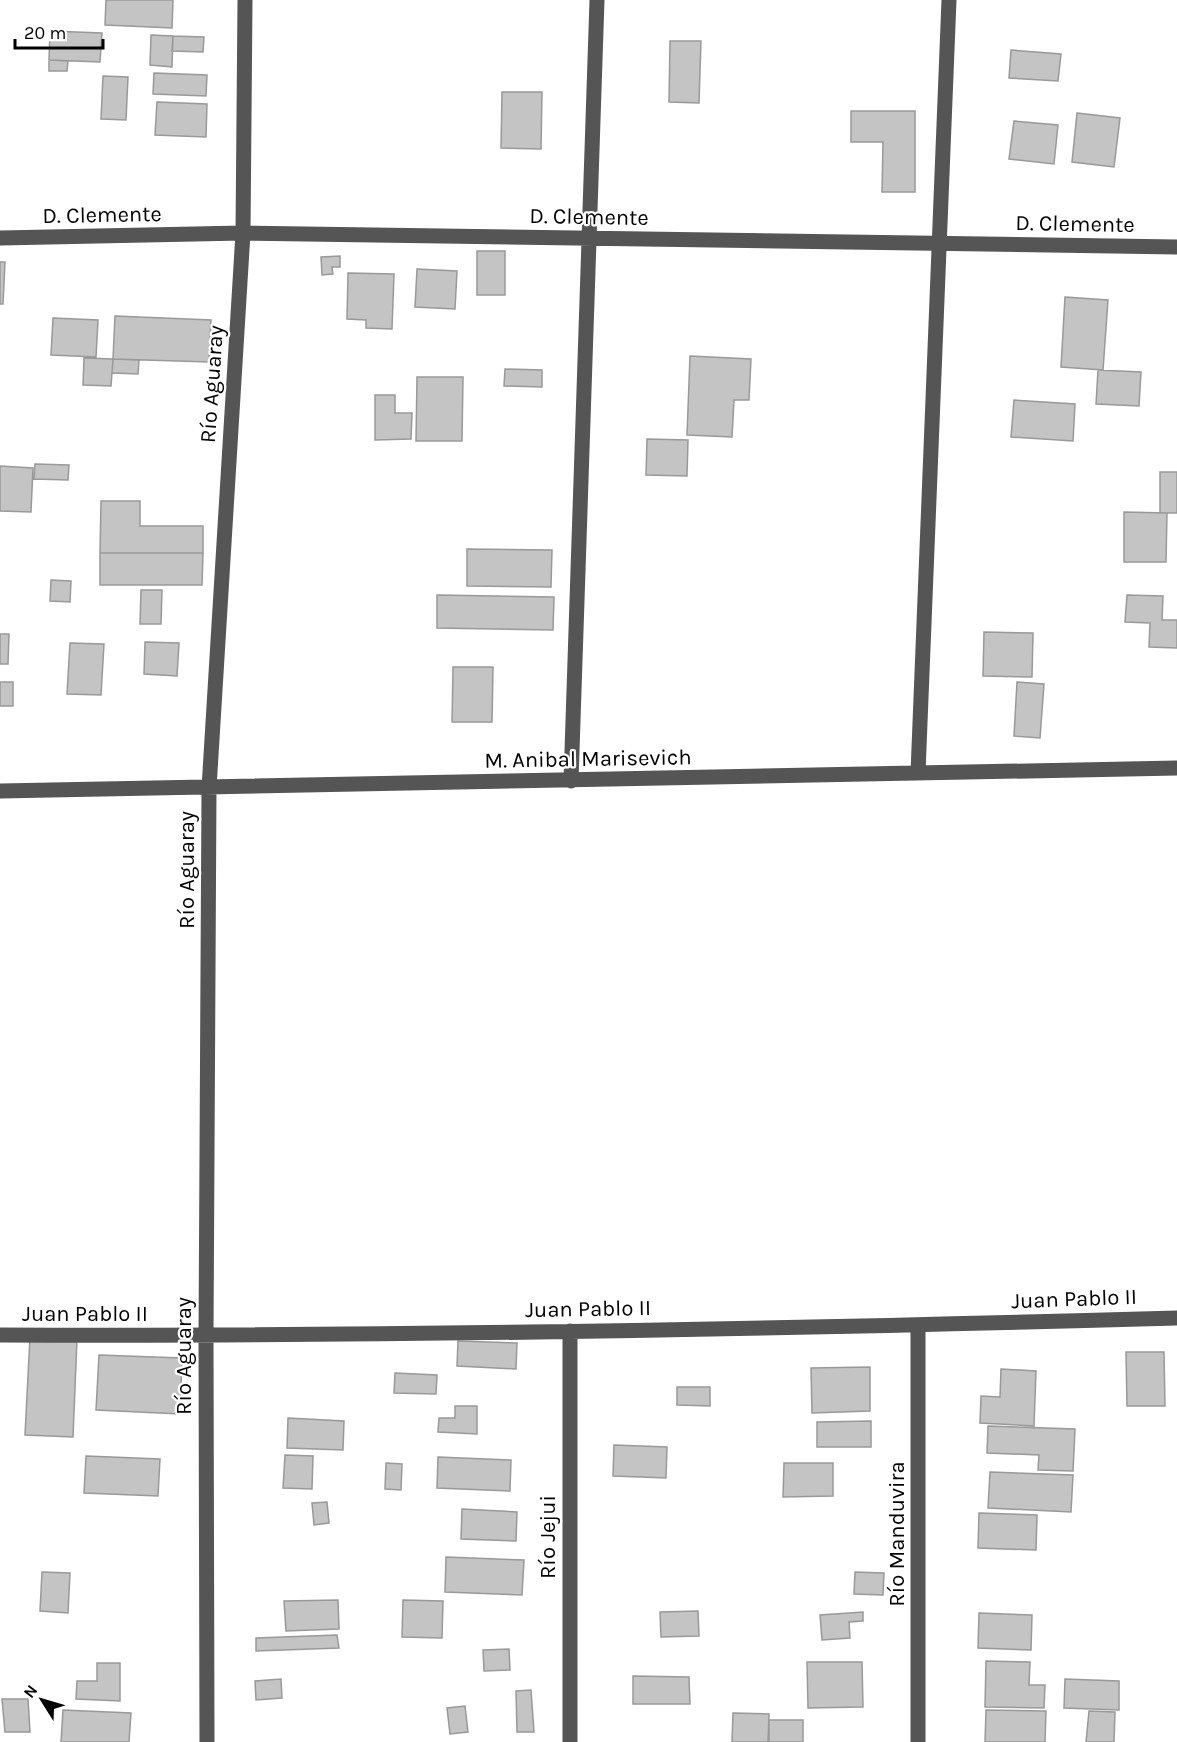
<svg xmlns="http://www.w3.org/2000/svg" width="1177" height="1742" font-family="Karla,sans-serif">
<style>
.building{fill:#c4c4c4;stroke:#999;stroke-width:1.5}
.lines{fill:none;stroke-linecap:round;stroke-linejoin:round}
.minor{stroke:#555;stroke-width:15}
.labels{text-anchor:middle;stroke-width:4.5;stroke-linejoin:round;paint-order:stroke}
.street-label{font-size:22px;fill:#000;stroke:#fff}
</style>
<rect width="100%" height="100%" fill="#fff"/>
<path class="building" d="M 106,0 L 173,0 L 172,28 L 105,25 Z
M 50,31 L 102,33 L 100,62 L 49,60 Z
M 151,35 L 173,36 L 172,67 L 150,65 Z
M 173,36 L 204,37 L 203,52 L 172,51 Z
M 670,41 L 701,41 L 699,103 L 669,102 Z
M 1011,50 L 1061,54 L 1058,81 L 1009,78 Z
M 49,60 L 68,61 L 67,71 L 49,71 Z
M 154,73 L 207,75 L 206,96 L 153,94 Z
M 103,76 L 128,77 L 126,120 L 101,119 Z
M 502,92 L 542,92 L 541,149 L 501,148 Z
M 157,102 L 207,104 L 206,137 L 155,135 Z
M 851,111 L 915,111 L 915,192 L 882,192 L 883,142 L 851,142 Z
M 1077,113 L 1120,118 L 1114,167 L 1072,162 Z
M 1014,121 L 1058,125 L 1054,164 L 1009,159 Z
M 477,251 L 505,251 L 505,295 L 477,295 Z
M 340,256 L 340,267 L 332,267 L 333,274 L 322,275 L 321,257 Z
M 0,262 L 5,262 L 3,304 L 0,304 Z
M 417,269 L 457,271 L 455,309 L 415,307 Z
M 348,273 L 394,274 L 392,329 L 366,328 L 366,320 L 347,319 Z
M 1065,297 L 1108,300 L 1103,370 L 1061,367 Z
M 115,316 L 211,320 L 209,362 L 113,359 Z
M 53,318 L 98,320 L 96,357 L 51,355 Z
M 690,356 L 751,359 L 749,400 L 734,400 L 732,437 L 687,435 Z
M 84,358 L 113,359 L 111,386 L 83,385 Z
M 113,359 L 139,360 L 138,374 L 112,373 Z
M 505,369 L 542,370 L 542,387 L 504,386 Z
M 1098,370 L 1141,372 L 1139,406 L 1096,404 Z
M 417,377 L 463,377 L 462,441 L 416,441 Z
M 375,395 L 395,395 L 395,413 L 412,413 L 411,439 L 375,440 Z
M 1014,400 L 1075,404 L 1073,441 L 1011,437 Z
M 647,439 L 688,440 L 687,476 L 646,475 Z
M 35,464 L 69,465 L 68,480 L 34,479 Z
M 0,466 L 33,468 L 31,512 L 0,511 Z
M 1160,472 L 1177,472 L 1177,513 L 1160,513 Z
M 101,501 L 140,501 L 140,526 L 203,526 L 203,553 L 100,553 Z
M 1124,512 L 1167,513 L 1166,562 L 1124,562 Z
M 467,549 L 552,550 L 551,587 L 467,586 Z
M 100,553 L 203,553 L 202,585 L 100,585 Z
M 51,580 L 71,581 L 70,602 L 50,601 Z
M 141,590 L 162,590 L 161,624 L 140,624 Z
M 437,595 L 554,597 L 553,630 L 437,628 Z
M 1127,595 L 1163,596 L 1162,620 L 1177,620 L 1177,648 L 1149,647 L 1150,623 L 1125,622 Z
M 984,632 L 1033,633 L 1032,677 L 983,676 Z
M 0,634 L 9,634 L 8,664 L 0,664 Z
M 145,642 L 179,643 L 177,676 L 144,674 Z
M 70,643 L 104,644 L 101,695 L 67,694 Z
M 453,667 L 493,667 L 492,722 L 452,722 Z
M 0,682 L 13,682 L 13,706 L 0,706 Z
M 1017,682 L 1044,684 L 1040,738 L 1014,736 Z
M 30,1337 L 77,1339 L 73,1437 L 25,1435 Z
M 458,1341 L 517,1343 L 516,1369 L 457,1366 Z
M 1126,1352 L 1164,1352 L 1165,1406 L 1127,1406 Z
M 99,1355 L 182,1358 L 180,1414 L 96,1410 Z
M 870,1367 L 870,1411 L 812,1413 L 811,1368 Z
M 1001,1369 L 1036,1371 L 1034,1426 L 980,1423 L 981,1396 L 1000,1397 Z
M 395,1373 L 437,1375 L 436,1394 L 394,1393 Z
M 677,1387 L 710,1387 L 710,1406 L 677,1405 Z
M 455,1406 L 477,1406 L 477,1434 L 438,1432 L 439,1418 L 455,1418 Z
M 288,1418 L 344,1421 L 343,1450 L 287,1448 Z
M 871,1421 L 871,1447 L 817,1447 L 817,1422 Z
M 988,1426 L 1075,1429 L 1073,1471 L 1038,1470 L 1039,1455 L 987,1453 Z
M 614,1445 L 667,1447 L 666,1478 L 613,1476 Z
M 285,1455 L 313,1456 L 312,1489 L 283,1488 Z
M 86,1456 L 160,1459 L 158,1496 L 84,1493 Z
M 438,1457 L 511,1460 L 510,1491 L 437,1488 Z
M 386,1463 L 402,1464 L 401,1490 L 385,1489 Z
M 784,1463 L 833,1463 L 833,1496 L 783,1497 Z
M 990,1472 L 1073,1475 L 1071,1512 L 988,1508 Z
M 327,1502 L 329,1523 L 314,1525 L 312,1503 Z
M 462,1509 L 517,1512 L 516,1541 L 461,1539 Z
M 979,1513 L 1037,1515 L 1036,1550 L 978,1548 Z
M 446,1557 L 524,1560 L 522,1595 L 445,1592 Z
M 42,1572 L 70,1573 L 68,1613 L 40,1611 Z
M 855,1572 L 884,1573 L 883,1595 L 854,1594 Z
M 338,1600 L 339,1629 L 286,1631 L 284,1601 Z
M 403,1600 L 443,1601 L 442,1638 L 402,1637 Z
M 698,1611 L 699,1636 L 661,1637 L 660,1612 Z
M 863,1612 L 863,1621 L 849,1622 L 850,1638 L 822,1640 L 820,1615 Z
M 979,1613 L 1032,1615 L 1031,1650 L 978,1648 Z
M 337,1635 L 339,1648 L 256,1651 L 256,1638 Z
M 509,1649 L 510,1670 L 484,1671 L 483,1650 Z
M 986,1661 L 1030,1662 L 1029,1685 L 1045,1685 L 1044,1708 L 985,1707 Z
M 807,1662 L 862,1662 L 863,1707 L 808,1708 Z
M 97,1663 L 120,1663 L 120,1701 L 76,1699 L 77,1681 L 97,1681 Z
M 633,1676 L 689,1677 L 690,1704 L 633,1704 Z
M 281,1679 L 282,1698 L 256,1700 L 255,1681 Z
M 1065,1679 L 1119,1681 L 1119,1710 L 1064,1708 Z
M 531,1690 L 534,1732 L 517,1732 L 516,1691 Z
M 2,1699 L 28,1699 L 30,1732 L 5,1732 Z
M 465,1706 L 468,1732 L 450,1734 L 447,1708 Z
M 63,1710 L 131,1713 L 129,1742 L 61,1742 Z
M 986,1710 L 1046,1711 L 1045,1742 L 985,1742 Z
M 1089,1711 L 1115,1712 L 1114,1742 L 1086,1742 Z
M 733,1713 L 769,1714 L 768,1742 L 732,1742 Z
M 769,1720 L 803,1720 L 803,1742 L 769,1742 Z"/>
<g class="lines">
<path class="minor" d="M 0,238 L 243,233 L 1177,247
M 918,773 L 949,0
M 571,781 L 597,0
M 0,791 L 1177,768
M 918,1325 L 918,1742
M 0,1335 C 392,1337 785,1329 1177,1318
M 207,1742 L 206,1336 L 209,788 L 243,233 L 245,0
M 570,1742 L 570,1331"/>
</g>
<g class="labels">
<g class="street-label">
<text transform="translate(102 214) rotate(-1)" y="8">D. Clemente</text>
<text transform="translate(589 216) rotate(1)" y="8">D. Clemente</text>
<text transform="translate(1075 223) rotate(1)" y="8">D. Clemente</text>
<text transform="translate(211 384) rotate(-86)" y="8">Río Aguaray</text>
<text transform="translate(588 758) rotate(-1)" y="8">M. Anibal Marisevich</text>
<text transform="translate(186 870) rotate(-90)" y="8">Río Aguaray</text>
<text transform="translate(1074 1298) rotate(-2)" y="8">Juan Pablo II</text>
<text transform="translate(588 1308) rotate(-1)" y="8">Juan Pablo II</text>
<text x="85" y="1321">Juan Pablo II</text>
<text transform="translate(183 1356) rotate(-90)" y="8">Río Aguaray</text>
<text transform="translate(896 1534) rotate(-90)" y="8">Río Manduvira</text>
<text transform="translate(547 1537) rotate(-90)" y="8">Río Jejui</text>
</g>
</g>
<g transform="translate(42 1700) rotate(307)" stroke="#ffffff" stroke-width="4.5" paint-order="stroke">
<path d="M0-4.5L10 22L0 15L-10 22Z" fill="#000000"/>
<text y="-9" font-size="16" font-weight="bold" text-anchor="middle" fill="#000000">N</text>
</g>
<path d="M15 39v9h88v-9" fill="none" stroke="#000000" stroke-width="3"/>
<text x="24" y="39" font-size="18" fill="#000000" stroke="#ffffff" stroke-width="4.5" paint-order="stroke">20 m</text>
</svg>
